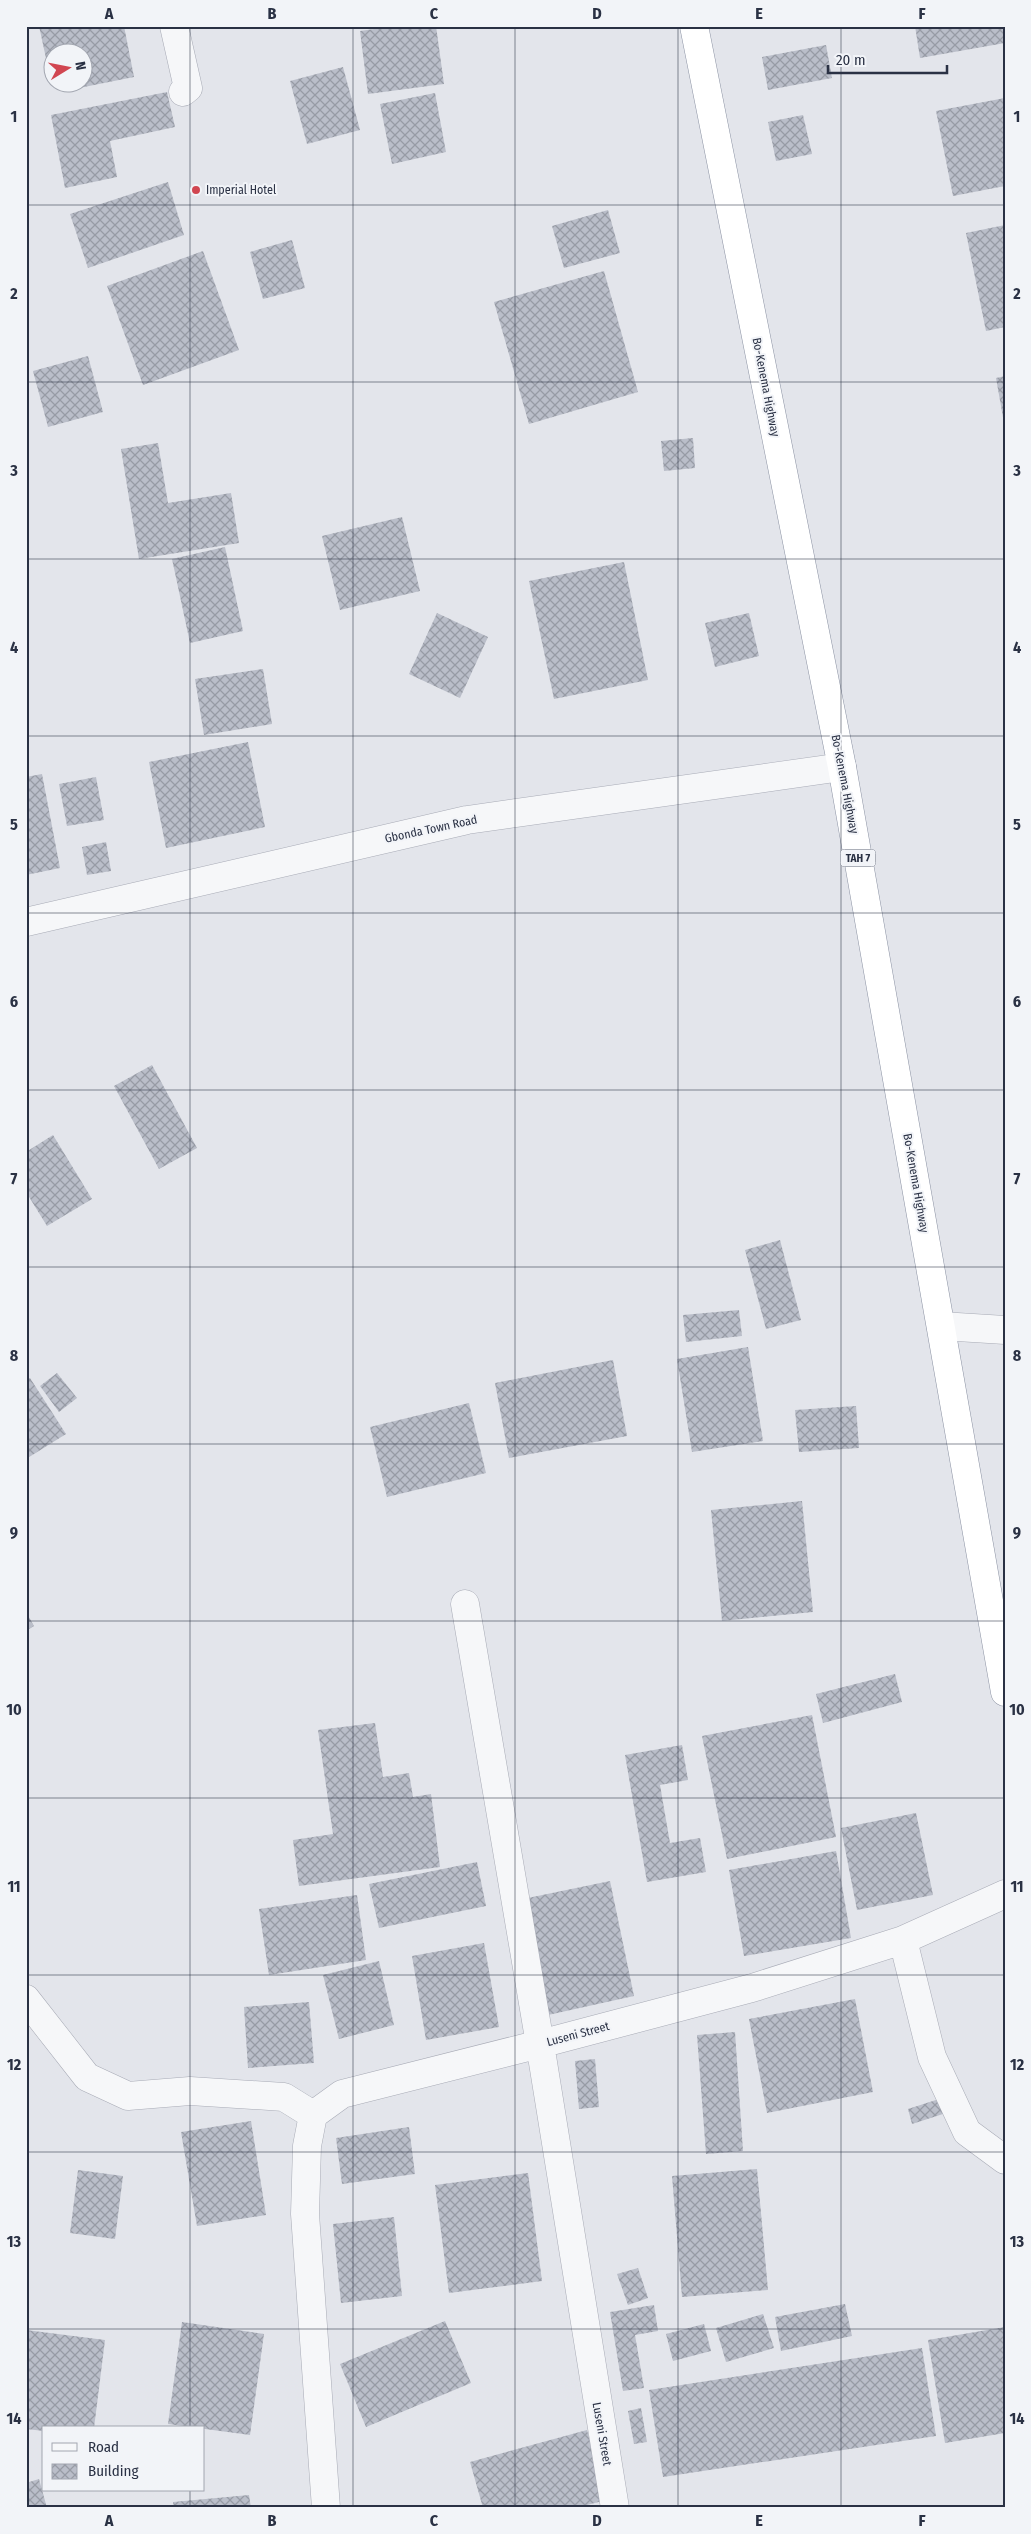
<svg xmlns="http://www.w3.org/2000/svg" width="1031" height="2534" font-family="'Fira Sans Condensed',sans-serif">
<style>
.building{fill:url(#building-cross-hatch)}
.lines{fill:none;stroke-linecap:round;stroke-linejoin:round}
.minor-casing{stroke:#a8abb6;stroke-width:29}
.highway-casing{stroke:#8a91a2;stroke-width:29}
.minor{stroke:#f6f7f9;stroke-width:28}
.highway{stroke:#fff;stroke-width:28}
.grid{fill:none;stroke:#2a3144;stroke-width:1;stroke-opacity:0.55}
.poi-dot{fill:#d14651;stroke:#f2f4f8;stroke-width:2}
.labels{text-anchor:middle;stroke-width:4;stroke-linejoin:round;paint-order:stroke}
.shield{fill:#f2f4f8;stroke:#666c7a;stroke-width:1}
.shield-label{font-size:11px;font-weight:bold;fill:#2a3144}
.poi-label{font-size:12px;fill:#2a3144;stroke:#f2f4f8;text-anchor:start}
.street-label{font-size:12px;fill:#2a3144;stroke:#f2f4f8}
.neatline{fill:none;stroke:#2a3144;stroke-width:2}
.grid-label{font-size:16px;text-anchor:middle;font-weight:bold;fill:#2a3144}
</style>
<defs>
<pattern id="building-cross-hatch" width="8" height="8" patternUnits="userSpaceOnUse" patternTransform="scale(1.25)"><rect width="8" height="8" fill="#babec9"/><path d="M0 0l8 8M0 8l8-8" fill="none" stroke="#979ba5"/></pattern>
</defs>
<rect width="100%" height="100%" fill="#e3e5eb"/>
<path class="building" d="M 39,26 L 124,26 L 134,77 L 69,90 L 68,82 L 82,82 L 82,52 L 52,52 L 52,71 L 49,72 Z
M 395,26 L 436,26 L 444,84 L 368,94 L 360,31 Z
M 915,26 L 1005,26 L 1005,43 L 920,58 Z
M 826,45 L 832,78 L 768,90 L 762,57 Z
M 343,67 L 360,130 L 307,144 L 290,81 Z
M 167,92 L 175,127 L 110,141 L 117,177 L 65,188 L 51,115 Z
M 435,93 L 446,152 L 392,164 L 380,104 Z
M 1005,98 L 1005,186 L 953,196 L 936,111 Z
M 803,115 L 812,154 L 776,161 L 768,122 Z
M 168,182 L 184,235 L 88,268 L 70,214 Z
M 608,210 L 620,253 L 564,268 L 552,226 Z
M 1005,225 L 1005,327 L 986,331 L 966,233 Z
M 292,240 L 305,288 L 263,299 L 250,252 Z
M 203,251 L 239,350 L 143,385 L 107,286 Z
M 604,271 L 638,392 L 529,424 L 494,302 Z
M 88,356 L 103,412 L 48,427 L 33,371 Z
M 1005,376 L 1005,423 L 1004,423 L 996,378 Z
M 693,438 L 695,468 L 664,471 L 661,441 Z
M 158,443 L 168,503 L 231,493 L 239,543 L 139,559 L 121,449 Z
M 402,517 L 420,591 L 340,610 L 322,536 Z
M 225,547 L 243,631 L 190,643 L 172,559 Z
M 624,562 L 648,680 L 554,699 L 529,581 Z
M 437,613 L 488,637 L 460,698 L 409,674 Z
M 749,613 L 759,656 L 715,667 L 705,623 Z
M 263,669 L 272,724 L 204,735 L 195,679 Z
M 248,742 L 265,827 L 166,848 L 149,762 Z
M 42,774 L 60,868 L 26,875 L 26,777 Z
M 96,777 L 104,820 L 67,826 L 59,784 Z
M 106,842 L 111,871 L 87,875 L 82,847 Z
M 152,1065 L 197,1148 L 159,1169 L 114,1086 Z
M 53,1135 L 92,1199 L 47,1226 L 26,1192 L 26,1152 Z
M 780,1240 L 801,1320 L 766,1329 L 745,1250 Z
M 739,1310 L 742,1336 L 686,1342 L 683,1315 Z
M 748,1347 L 763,1441 L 692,1452 L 677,1359 Z
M 613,1360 L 627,1436 L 509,1458 L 495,1383 Z
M 57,1373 L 77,1398 L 59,1412 L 40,1386 Z
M 30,1378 L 66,1434 L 26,1459 L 26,1380 Z
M 469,1403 L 486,1473 L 387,1497 L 370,1427 Z
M 856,1406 L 859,1448 L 799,1452 L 795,1410 Z
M 802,1501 L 813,1612 L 722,1621 L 711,1510 Z
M 26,1612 L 34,1626 L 26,1631 Z
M 895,1674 L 902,1702 L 823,1723 L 816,1694 Z
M 812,1715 L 836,1837 L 727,1859 L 702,1736 Z
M 375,1723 L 383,1777 L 409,1773 L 413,1797 L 431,1794 L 440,1867 L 299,1886 L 293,1840 L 333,1834 L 318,1730 Z
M 682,1745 L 688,1780 L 660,1785 L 670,1843 L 700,1838 L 706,1872 L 647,1882 L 625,1755 Z
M 916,1813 L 933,1895 L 857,1910 L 841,1828 Z
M 836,1851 L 851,1938 L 744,1956 L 729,1870 Z
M 477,1862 L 486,1906 L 379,1928 L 369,1884 Z
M 610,1881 L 634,1996 L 548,2015 L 523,1899 Z
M 357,1895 L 366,1960 L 269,1975 L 259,1909 Z
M 484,1943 L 499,2027 L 426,2040 L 412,1956 Z
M 379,1961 L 394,2025 L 339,2039 L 323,1975 Z
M 855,1999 L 873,2092 L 767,2113 L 749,2019 Z
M 309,2002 L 314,2063 L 248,2068 L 244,2007 Z
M 735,2032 L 743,2151 L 706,2154 L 697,2035 Z
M 595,2059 L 599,2107 L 579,2109 L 575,2061 Z
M 939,2099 L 943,2114 L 912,2124 L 908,2109 Z
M 251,2121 L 266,2215 L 197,2226 L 181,2132 Z
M 409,2127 L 415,2174 L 342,2184 L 336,2138 Z
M 757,2169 L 768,2290 L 682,2297 L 672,2176 Z
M 78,2170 L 123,2176 L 115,2239 L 70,2233 Z
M 528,2173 L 542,2281 L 449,2293 L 435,2185 Z
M 394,2217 L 402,2296 L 341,2303 L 333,2224 Z
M 638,2268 L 648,2298 L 628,2305 L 617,2274 Z
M 845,2304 L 852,2336 L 781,2351 L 775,2317 Z
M 654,2305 L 658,2331 L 635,2335 L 644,2388 L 623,2391 L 610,2312 Z
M 763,2314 L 774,2348 L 726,2362 L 716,2328 Z
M 445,2321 L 471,2383 L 366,2427 L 340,2364 Z
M 182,2322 L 264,2334 L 250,2435 L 168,2424 Z
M 704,2324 L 711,2351 L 673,2361 L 666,2334 Z
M 1005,2327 L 1005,2433 L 945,2443 L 928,2340 Z
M 26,2330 L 105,2340 L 94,2428 L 44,2428 L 44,2431 L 26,2429 Z
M 922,2348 L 936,2436 L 663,2477 L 649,2390 Z
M 641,2408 L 647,2442 L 634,2444 L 628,2411 Z
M 587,2430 L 606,2500 L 576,2508 L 483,2508 L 470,2462 Z
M 39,2479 L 47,2508 L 26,2508 L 26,2483 Z
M 249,2495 L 251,2508 L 174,2508 L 173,2502 Z"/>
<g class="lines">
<g class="minor-casing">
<path id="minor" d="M 174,26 L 188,88 L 183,92
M 26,922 L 467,820 L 842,767
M 941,1326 L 1005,1330
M 903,1940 L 932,2057 L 967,2132 L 1005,2160
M 26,1999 L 87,2077 L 128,2096 L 190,2091 L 284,2097 L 313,2115
M 326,2508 L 305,2214 L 307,2146 L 313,2115 L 342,2094 L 540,2044 L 465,1604
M 615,2508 L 540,2044 L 752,1988 L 903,1940 L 1005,1894"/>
</g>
<g class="highway-casing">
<path id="highway" d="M 694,26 L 842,767 L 1005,1692"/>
</g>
<use href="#minor" class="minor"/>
<use href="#highway" class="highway"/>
</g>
<path class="grid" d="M 190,26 L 190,2428M 353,26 L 353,2508M 515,26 L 515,2508M 678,26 L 678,2508M 841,26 L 841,2508M 26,205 L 1005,205M 26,382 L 1005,382M 26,559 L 1005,559M 26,736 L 1005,736M 26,913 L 1005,913M 26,1090 L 1005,1090M 26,1267 L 1005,1267M 26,1444 L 1005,1444M 26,1621 L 1005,1621M 26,1798 L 1005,1798M 26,1975 L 1005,1975M 26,2152 L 1005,2152M 26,2329 L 1005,2329M 190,2490 L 190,2508"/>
<circle class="poi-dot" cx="196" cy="190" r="5"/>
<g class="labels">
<rect class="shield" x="840.5" y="849.5" width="35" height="17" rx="4"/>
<g class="shield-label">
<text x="858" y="862">TAH 7</text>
</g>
<g class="poi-label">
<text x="206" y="194">Imperial Hotel</text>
</g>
<g class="street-label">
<text transform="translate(766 387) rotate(79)" y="4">Bo-Kenema Highway</text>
<text transform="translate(845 784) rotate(79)" y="4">Bo-Kenema Highway</text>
<text transform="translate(431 829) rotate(-12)" y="4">Gbonda Town Road</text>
<text transform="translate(916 1183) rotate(80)" y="4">Bo-Kenema Highway</text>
<text transform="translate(578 2034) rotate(-15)" y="4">Luseni Street</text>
<text transform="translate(602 2434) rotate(80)" y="4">Luseni Street</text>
</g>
</g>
<rect width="1031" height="2534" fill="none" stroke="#f2f4f8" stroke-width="55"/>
<rect x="42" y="2426" width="162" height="65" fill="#f2f4f8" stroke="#a2a6b0"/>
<rect x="52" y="2443" width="25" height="8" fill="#f6f7f9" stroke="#a2a6b0"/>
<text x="88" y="2452" font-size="15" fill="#2a3144">Road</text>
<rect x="52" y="2464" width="25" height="15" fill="url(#building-cross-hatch)" stroke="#a2a6b0"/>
<text x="88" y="2476" font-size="15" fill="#2a3144">Building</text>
<g transform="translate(68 68) rotate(80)"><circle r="24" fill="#f2f4f8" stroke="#a2a6b0"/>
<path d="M0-4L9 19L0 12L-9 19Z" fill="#d14651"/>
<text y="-8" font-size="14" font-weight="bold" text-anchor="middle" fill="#2a3144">N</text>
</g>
<path d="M828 65v8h119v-8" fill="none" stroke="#2a3144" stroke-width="2.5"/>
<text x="836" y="65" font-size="15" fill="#2a3144" stroke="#f2f4f8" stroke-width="4" paint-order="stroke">20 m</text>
<rect x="28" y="28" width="976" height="2478" class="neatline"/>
<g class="grid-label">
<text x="109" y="19">A</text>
<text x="272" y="19">B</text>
<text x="434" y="19">C</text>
<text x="597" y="19">D</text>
<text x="759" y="19">E</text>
<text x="922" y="19">F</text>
<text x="14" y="122">1</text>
<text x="1017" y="122">1</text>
<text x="14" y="299">2</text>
<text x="1017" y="299">2</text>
<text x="14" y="476">3</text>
<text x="1017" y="476">3</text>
<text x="14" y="653">4</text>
<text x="1017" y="653">4</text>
<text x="14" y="830">5</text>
<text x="1017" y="830">5</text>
<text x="14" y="1007">6</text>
<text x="1017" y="1007">6</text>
<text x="14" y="1184">7</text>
<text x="1017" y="1184">7</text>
<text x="14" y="1361">8</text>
<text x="1017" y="1361">8</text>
<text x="14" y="1538">9</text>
<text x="1017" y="1538">9</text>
<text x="14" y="1715">10</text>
<text x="1017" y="1715">10</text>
<text x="14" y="1892">11</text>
<text x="1017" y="1892">11</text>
<text x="14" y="2070">12</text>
<text x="1017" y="2070">12</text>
<text x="14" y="2247">13</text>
<text x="1017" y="2247">13</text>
<text x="14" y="2424">14</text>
<text x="1017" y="2424">14</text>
<text x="109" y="2526">A</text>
<text x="272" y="2526">B</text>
<text x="434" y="2526">C</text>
<text x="597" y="2526">D</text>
<text x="759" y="2526">E</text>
<text x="922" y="2526">F</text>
</g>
</svg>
